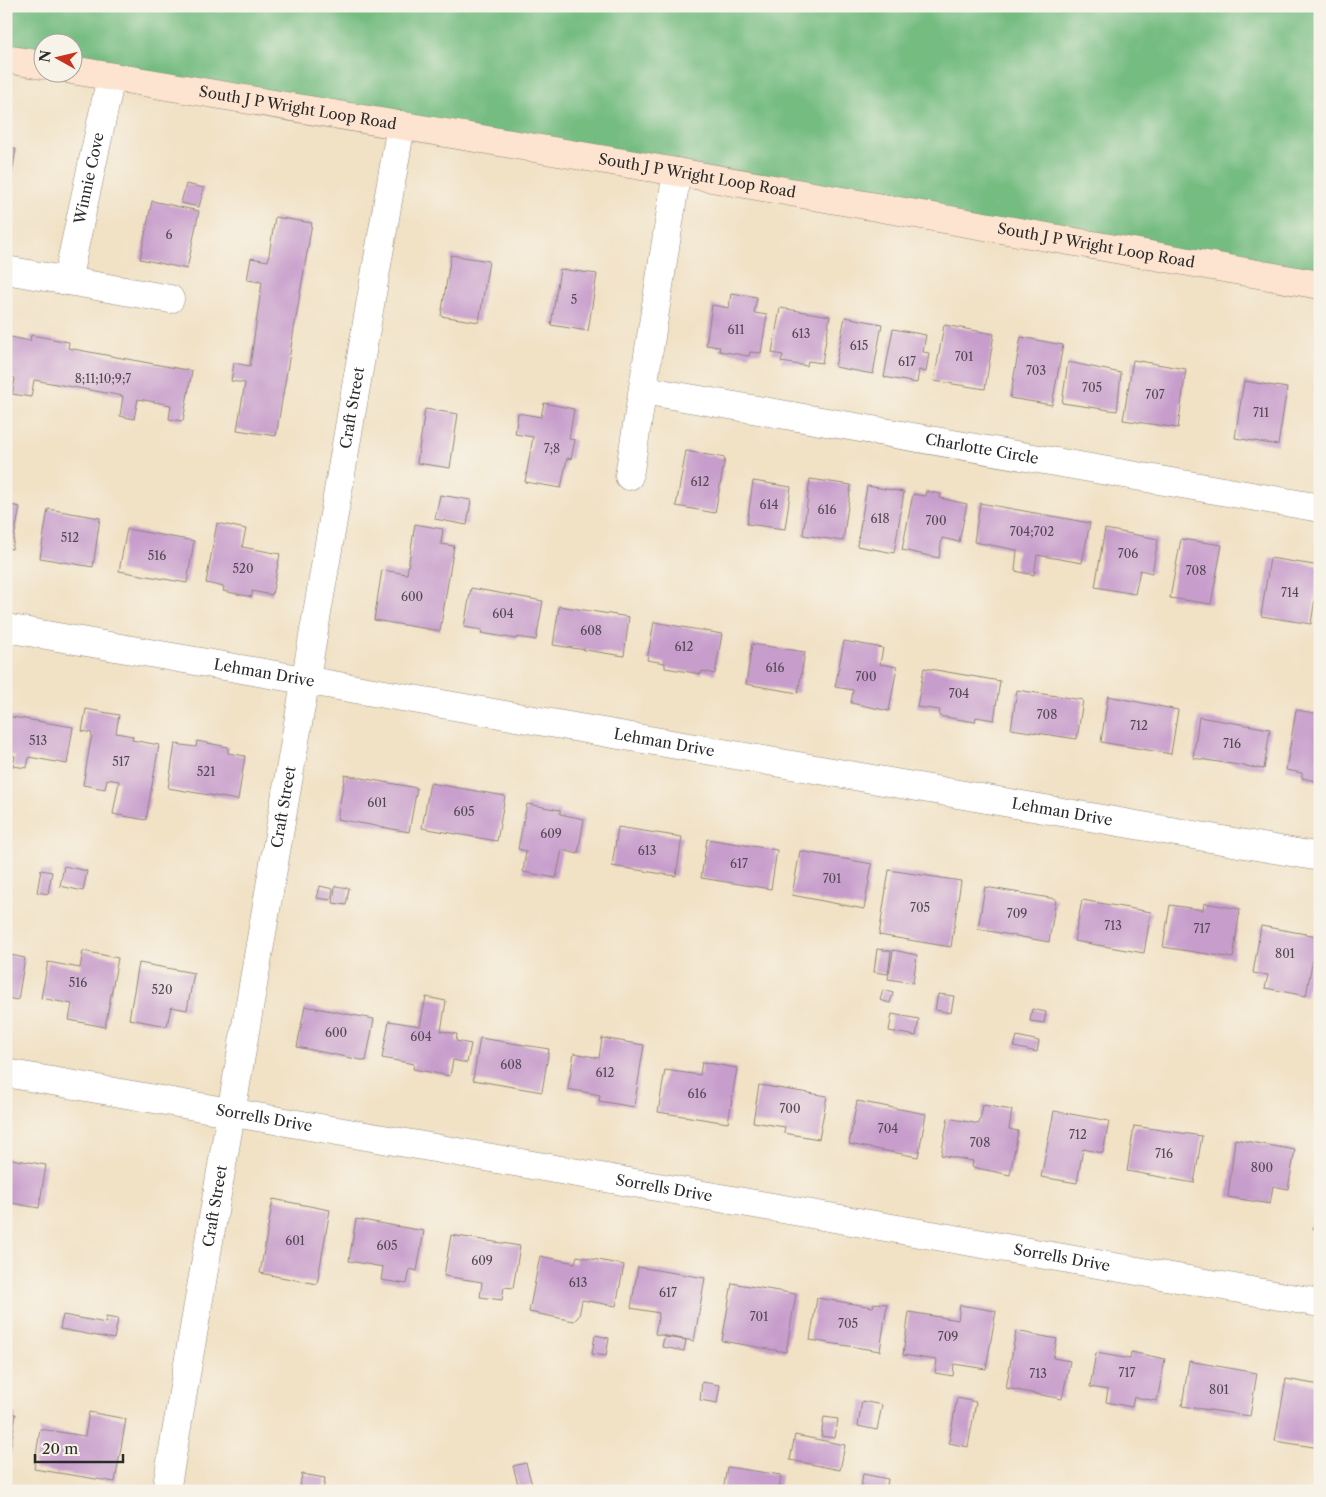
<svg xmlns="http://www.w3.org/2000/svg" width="1326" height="1497" font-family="'Libre Caslon Text',serif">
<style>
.forest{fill:#74bc81;stroke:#507456}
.building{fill:#c79dcc}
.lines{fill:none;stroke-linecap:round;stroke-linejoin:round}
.street-casing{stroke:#8e8678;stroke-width:29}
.secondary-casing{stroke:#8e8678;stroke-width:29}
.street{stroke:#fff;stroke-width:28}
.secondary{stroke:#fde4d0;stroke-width:28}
.labels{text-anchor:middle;stroke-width:5;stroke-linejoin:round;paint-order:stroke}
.number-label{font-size:12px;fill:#524853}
.street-label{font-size:15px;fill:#2b2b2b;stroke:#f7f3e8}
</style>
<rect width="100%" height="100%" fill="#f7f3e8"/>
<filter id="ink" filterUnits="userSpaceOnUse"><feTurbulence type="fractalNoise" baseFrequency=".02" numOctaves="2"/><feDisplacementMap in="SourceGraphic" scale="10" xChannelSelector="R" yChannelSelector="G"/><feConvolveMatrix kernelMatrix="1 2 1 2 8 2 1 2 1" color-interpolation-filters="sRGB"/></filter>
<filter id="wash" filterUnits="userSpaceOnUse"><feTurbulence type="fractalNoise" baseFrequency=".0096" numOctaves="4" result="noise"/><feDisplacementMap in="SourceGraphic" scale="20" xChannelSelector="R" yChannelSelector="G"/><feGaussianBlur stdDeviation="1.12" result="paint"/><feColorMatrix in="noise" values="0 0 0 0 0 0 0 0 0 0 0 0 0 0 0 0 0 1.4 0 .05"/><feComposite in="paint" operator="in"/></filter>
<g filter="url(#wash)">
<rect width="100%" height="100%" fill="#f1e1c5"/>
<path class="forest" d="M 6,6 L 1320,6 L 1320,287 L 72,72 L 72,42 L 42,42 L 42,67 L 6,61 Z"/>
<g id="blocks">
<path class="building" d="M 6,147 L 16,149 L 7,203 L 6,203 Z
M 186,184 L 204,188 L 199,207 L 181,203 Z
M 152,201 L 199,211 L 187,269 L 140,259 Z
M 275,217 L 312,223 L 276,436 L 237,430 L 245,383 L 231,381 L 234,363 L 250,366 L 262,282 L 247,280 L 251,258 L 268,261 Z
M 451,255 L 489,261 L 479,322 L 441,316 Z
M 560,269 L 597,274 L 588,331 L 551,325 Z
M 731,293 L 757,297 L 754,313 L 767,315 L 761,353 L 750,352 L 749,356 L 719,351 L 720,347 L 706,345 L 712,305 L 729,308 Z
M 780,308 L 830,316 L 822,363 L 808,361 L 807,366 L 781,362 L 783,355 L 772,353 Z
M 845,317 L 882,324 L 873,374 L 835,367 Z
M 944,325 L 994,334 L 985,389 L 934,381 Z
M 893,329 L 926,335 L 923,352 L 929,353 L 926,372 L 919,370 L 917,383 L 884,377 Z
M 31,335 L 69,342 L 68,348 L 192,371 L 183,421 L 169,419 L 171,405 L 138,399 L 134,419 L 120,416 L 123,396 L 34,380 L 31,397 L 12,394 L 15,378 L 6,376 L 6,336 L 30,341 Z
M 1021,337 L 1063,345 L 1052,405 L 1010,398 Z
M 1133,360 L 1186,369 L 1178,428 L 1123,420 Z
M 1068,362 L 1121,373 L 1117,411 L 1062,403 Z
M 1244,381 L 1287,388 L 1278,445 L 1235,438 Z
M 544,403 L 574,409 L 569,439 L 575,440 L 571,459 L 567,458 L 561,488 L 525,482 L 533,437 L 515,434 L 518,413 L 541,417 Z
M 425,409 L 458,414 L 450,468 L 417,463 Z
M 686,451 L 725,458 L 715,513 L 676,506 Z
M 810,479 L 851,485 L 843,541 L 803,535 Z
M 753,481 L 791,487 L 785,529 L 747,524 Z
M 867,486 L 904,492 L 894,553 L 857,546 Z
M 926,491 L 941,494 L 940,498 L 967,504 L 959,542 L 942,538 L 939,558 L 902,550 L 913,494 L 925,496 Z
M 440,495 L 471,500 L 467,525 L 435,519 Z
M 980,503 L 1090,523 L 1082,563 L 1037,555 L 1034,575 L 1015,571 L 1017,550 L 974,542 Z
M 6,504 L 20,507 L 12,549 L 6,548 Z
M 48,509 L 100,518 L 93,567 L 40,558 Z
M 217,523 L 246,529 L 242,547 L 280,554 L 272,595 L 252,591 L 252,597 L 223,591 L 224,587 L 206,583 Z
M 415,524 L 443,529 L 441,544 L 454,546 L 440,631 L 374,620 L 382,570 L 407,574 Z
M 127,529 L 194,541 L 187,583 L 119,571 Z
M 1105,529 L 1158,539 L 1152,573 L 1140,570 L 1135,594 L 1095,587 Z
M 1181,539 L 1222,545 L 1211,604 L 1170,598 Z
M 1270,558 L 1320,566 L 1311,624 L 1261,616 Z
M 471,588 L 543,601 L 536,640 L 517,637 L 516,639 L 481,633 L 482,630 L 464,627 Z
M 559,606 L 629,617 L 624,656 L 553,645 Z
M 654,622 L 722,634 L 715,674 L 702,671 L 701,674 L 665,668 L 665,663 L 647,660 Z
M 844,641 L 883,648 L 880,664 L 897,667 L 889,711 L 851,703 L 853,690 L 835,687 Z
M 752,644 L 805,652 L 798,693 L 746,684 Z
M 924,668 L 1000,681 L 994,720 L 976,717 L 975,722 L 939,716 L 940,710 L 917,707 Z
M 1017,690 L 1083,700 L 1077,739 L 1011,729 Z
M 1108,696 L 1178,710 L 1171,754 L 1101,742 Z
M 86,709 L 119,715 L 116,733 L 133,736 L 132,740 L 159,745 L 146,820 L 113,814 L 119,781 L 107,779 L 105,789 L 83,785 L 92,733 L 82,731 Z
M 1296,710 L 1320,714 L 1320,782 L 1302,778 L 1302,773 L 1286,770 Z
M 6,716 L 73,727 L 67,764 L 29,757 L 27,768 L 13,766 L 15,756 L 6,754 Z
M 1199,717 L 1270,729 L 1264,769 L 1193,758 Z
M 197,741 L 228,747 L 228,753 L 245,756 L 238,800 L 168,788 L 175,744 L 196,747 Z
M 345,775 L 417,788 L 409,832 L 337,819 Z
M 430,783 L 505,796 L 497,841 L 422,828 Z
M 527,804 L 560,810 L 560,814 L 584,819 L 578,854 L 562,850 L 556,878 L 523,872 L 526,851 L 518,849 Z
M 618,827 L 682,837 L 676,876 L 612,866 Z
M 707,839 L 777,850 L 771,889 L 701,878 Z
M 800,851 L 872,864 L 864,909 L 792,895 Z
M 64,866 L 87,871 L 83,891 L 60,886 Z
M 41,870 L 52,872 L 48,894 L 37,892 Z
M 889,870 L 961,881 L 951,947 L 879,935 Z
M 320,886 L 333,889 L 331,900 L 317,898 Z
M 335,886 L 349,888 L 346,905 L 333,903 Z
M 985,887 L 1056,899 L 1049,942 L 978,929 Z
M 1082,900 L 1151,912 L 1144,953 L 1074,941 Z
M 1204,903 L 1240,909 L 1233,958 L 1163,947 L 1170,905 L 1203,910 Z
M 1261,926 L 1317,936 L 1306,996 L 1265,988 L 1268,975 L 1253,973 Z
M 877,949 L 891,951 L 888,974 L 874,972 Z
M 893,950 L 917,955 L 913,983 L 888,979 Z
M 83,951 L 118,958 L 105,1027 L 69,1020 L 72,1004 L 41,998 L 48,962 L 80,968 Z
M 6,954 L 25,958 L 18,1000 L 6,998 Z
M 139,963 L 194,973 L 187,1010 L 171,1007 L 167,1026 L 129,1019 Z
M 883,990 L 893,993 L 890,1003 L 880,1000 Z
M 938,994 L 954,996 L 951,1013 L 935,1010 Z
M 426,997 L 446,1001 L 441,1031 L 457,1034 L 456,1041 L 471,1044 L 467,1063 L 453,1060 L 450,1076 L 413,1069 L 414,1064 L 382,1058 L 389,1021 L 420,1026 Z
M 305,1006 L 374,1019 L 366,1061 L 297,1047 Z
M 1032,1009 L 1046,1012 L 1044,1023 L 1030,1021 Z
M 892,1014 L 919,1019 L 916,1036 L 889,1031 Z
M 1017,1036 L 1039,1041 L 1037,1052 L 1014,1047 Z
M 480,1038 L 549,1049 L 542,1092 L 473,1080 Z
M 602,1038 L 644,1045 L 634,1107 L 599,1101 L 600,1095 L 568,1089 L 574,1053 L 599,1058 Z
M 702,1062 L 737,1068 L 728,1123 L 658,1112 L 665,1070 L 700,1075 Z
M 759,1085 L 827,1096 L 819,1139 L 784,1133 L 785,1127 L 753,1122 Z
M 857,1101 L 926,1114 L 918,1157 L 849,1144 Z
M 983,1105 L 1012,1110 L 1009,1129 L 1018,1131 L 1010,1175 L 972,1167 L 973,1161 L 941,1155 L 948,1118 L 979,1124 Z
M 1054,1111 L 1109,1121 L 1103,1153 L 1083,1149 L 1077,1183 L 1041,1177 Z
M 1134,1126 L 1202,1136 L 1194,1183 L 1127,1171 Z
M 1235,1139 L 1295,1150 L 1288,1189 L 1273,1186 L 1270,1204 L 1228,1197 Z
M 6,1158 L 46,1165 L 39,1208 L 6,1202 Z
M 1319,1190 L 1320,1190 L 1320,1230 L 1313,1229 Z
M 273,1199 L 330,1210 L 317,1284 L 260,1273 Z
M 356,1219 L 424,1231 L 417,1271 L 410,1269 L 407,1284 L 381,1280 L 383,1267 L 349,1261 Z
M 451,1235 L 520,1246 L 513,1288 L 504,1287 L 502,1300 L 480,1297 L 482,1282 L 444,1276 Z
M 540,1256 L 575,1263 L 577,1256 L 624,1265 L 616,1306 L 582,1300 L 579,1316 L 574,1321 L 529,1312 Z
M 638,1267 L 705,1278 L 694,1341 L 655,1334 L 659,1313 L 631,1308 Z
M 732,1283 L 796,1294 L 786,1352 L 722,1341 Z
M 817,1298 L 873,1307 L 874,1303 L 887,1304 L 880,1351 L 810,1340 Z
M 960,1305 L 996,1311 L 986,1369 L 954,1364 L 953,1376 L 935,1373 L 937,1360 L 903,1355 L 909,1312 L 958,1320 Z
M 63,1315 L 106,1323 L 106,1317 L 118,1319 L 114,1339 L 60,1329 Z
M 1016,1331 L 1057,1339 L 1053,1358 L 1070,1361 L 1062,1399 L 1006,1388 Z
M 595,1335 L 609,1338 L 606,1356 L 592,1354 Z
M 664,1337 L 686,1340 L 684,1351 L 662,1347 Z
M 1131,1352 L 1165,1359 L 1157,1401 L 1134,1397 L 1132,1407 L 1106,1402 L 1108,1390 L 1090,1387 L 1096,1353 L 1130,1359 Z
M 1189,1361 L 1257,1373 L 1250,1416 L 1182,1406 Z
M 1286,1379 L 1320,1385 L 1320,1448 L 1275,1441 Z
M 702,1382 L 720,1385 L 717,1403 L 700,1400 Z
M 957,1398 L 976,1402 L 968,1447 L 949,1443 Z
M 862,1401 L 882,1405 L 877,1430 L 858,1426 Z
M 6,1412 L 16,1414 L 8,1463 L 6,1463 Z
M 89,1412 L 126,1419 L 115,1482 L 34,1469 L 40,1429 L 85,1436 Z
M 824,1417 L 838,1419 L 835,1438 L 821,1436 Z
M 795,1435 L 845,1445 L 840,1470 L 790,1460 Z
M 526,1463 L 532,1485 L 519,1488 L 513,1466 Z
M 727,1467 L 781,1475 L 779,1491 L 723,1491 Z
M 302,1474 L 325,1478 L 323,1491 L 299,1491 Z
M 863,1474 L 888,1479 L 886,1491 L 860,1491 Z"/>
</g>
</g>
<g filter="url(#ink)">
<use href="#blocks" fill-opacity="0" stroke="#8e8678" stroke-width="1"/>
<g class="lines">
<g class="street-casing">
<g id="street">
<path d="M 6,270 L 170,299"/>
<path id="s1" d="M 67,281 L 111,77"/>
<path id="s2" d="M 643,390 L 1320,508"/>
<path d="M 629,476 L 677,172"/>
<path id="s3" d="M 6,628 L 1320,857"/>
<path id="s4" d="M 6,1073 L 1320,1303"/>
<path id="s5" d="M 166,1491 L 401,125"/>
</g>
</g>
<g class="secondary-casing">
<g id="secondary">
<path d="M 6,59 L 42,65"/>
<path id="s6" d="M 72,70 L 677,172 L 1320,285"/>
</g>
</g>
<use href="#street" class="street"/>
<use href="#secondary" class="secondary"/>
</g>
</g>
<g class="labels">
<g class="number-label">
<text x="169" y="239">6</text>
<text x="574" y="304">5</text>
<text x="736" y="334">611</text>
<text x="801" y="338">613</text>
<text x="859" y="350">615</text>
<text x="964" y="361">701</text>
<text x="907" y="366">617</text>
<text x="1036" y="375">703</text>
<text x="103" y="383">8;11;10;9;7</text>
<text x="1092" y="392">705</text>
<text x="1155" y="399">707</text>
<text x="1261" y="417">711</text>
<text x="552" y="453">7;8</text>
<text x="700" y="486">612</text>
<text x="769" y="509">614</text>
<text x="827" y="514">616</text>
<text x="880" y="523">618</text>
<text x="936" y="525">700</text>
<text x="1032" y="536">704;702</text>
<text x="70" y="542">512</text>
<text x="1128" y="558">706</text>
<text x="157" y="560">516</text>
<text x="243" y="573">520</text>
<text x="1196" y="575">708</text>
<text x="1290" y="597">714</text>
<text x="412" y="601">600</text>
<text x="503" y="618">604</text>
<text x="591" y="635">608</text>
<text x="684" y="651">612</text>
<text x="775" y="672">616</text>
<text x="866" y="681">700</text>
<text x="959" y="698">704</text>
<text x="1047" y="719">708</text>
<text x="1139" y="730">712</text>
<text x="38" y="745">513</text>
<text x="1232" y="748">716</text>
<text x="121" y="766">517</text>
<text x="206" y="776">521</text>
<text x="377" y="807">601</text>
<text x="464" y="816">605</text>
<text x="551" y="838">609</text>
<text x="647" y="855">613</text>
<text x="739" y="868">617</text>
<text x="832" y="883">701</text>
<text x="920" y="912">705</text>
<text x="1017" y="918">709</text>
<text x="1113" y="930">713</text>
<text x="1202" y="933">717</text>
<text x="1285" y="958">801</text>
<text x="78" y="987">516</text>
<text x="162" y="994">520</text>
<text x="336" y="1037">600</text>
<text x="421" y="1041">604</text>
<text x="511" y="1069">608</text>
<text x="605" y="1077">612</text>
<text x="697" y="1098">616</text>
<text x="790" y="1113">700</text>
<text x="888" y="1133">704</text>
<text x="1078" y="1139">712</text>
<text x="980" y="1147">708</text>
<text x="1164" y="1158">716</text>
<text x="1262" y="1172">800</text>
<text x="295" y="1245">601</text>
<text x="387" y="1250">605</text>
<text x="482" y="1265">609</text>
<text x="578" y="1287">613</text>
<text x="668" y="1297">617</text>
<text x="759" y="1321">701</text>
<text x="848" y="1328">705</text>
<text x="948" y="1341">709</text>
<text x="1127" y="1377">717</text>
<text x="1038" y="1378">713</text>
<text x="1219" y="1394">801</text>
</g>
<g class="street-label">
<text dy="5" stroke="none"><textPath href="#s6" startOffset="229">South J P Wright Loop Road</textPath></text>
<text dy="5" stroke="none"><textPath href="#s6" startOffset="634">South J P Wright Loop Road</textPath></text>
<text dy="5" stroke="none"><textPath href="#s1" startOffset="105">Winnie Cove</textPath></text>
<text dy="5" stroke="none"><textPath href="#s6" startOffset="1039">South J P Wright Loop Road</textPath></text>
<text dy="5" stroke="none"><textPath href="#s5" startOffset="1099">Craft Street</textPath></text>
<text dy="5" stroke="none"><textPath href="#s2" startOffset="344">Charlotte Circle</textPath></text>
<text dy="5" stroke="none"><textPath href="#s3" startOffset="262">Lehman Drive</textPath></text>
<text dy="5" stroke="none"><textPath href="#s3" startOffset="668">Lehman Drive</textPath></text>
<text dy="5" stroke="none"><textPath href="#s5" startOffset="694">Craft Street</textPath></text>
<text dy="5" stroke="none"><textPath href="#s3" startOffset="1072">Lehman Drive</textPath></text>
<text dy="5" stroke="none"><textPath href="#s4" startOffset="262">Sorrells Drive</textPath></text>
<text dy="5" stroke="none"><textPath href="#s4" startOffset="668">Sorrells Drive</textPath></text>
<text dy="5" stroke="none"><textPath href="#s5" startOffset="289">Craft Street</textPath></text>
<text dy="5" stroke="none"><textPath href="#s4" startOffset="1072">Sorrells Drive</textPath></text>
</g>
</g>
<rect width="1326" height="1497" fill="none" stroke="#f7f3e8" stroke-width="25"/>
<g transform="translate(58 58) rotate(278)"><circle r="24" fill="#f7f3e8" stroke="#a5a39c"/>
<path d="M0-4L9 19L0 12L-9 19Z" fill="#c8321e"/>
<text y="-8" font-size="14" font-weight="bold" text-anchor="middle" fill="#2b2b2b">N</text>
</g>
<path d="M35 1454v8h88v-8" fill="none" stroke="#2b2b2b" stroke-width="2.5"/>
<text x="42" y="1454" font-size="15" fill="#2b2b2b" stroke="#f7f3e8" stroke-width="4" paint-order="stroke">20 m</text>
</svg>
